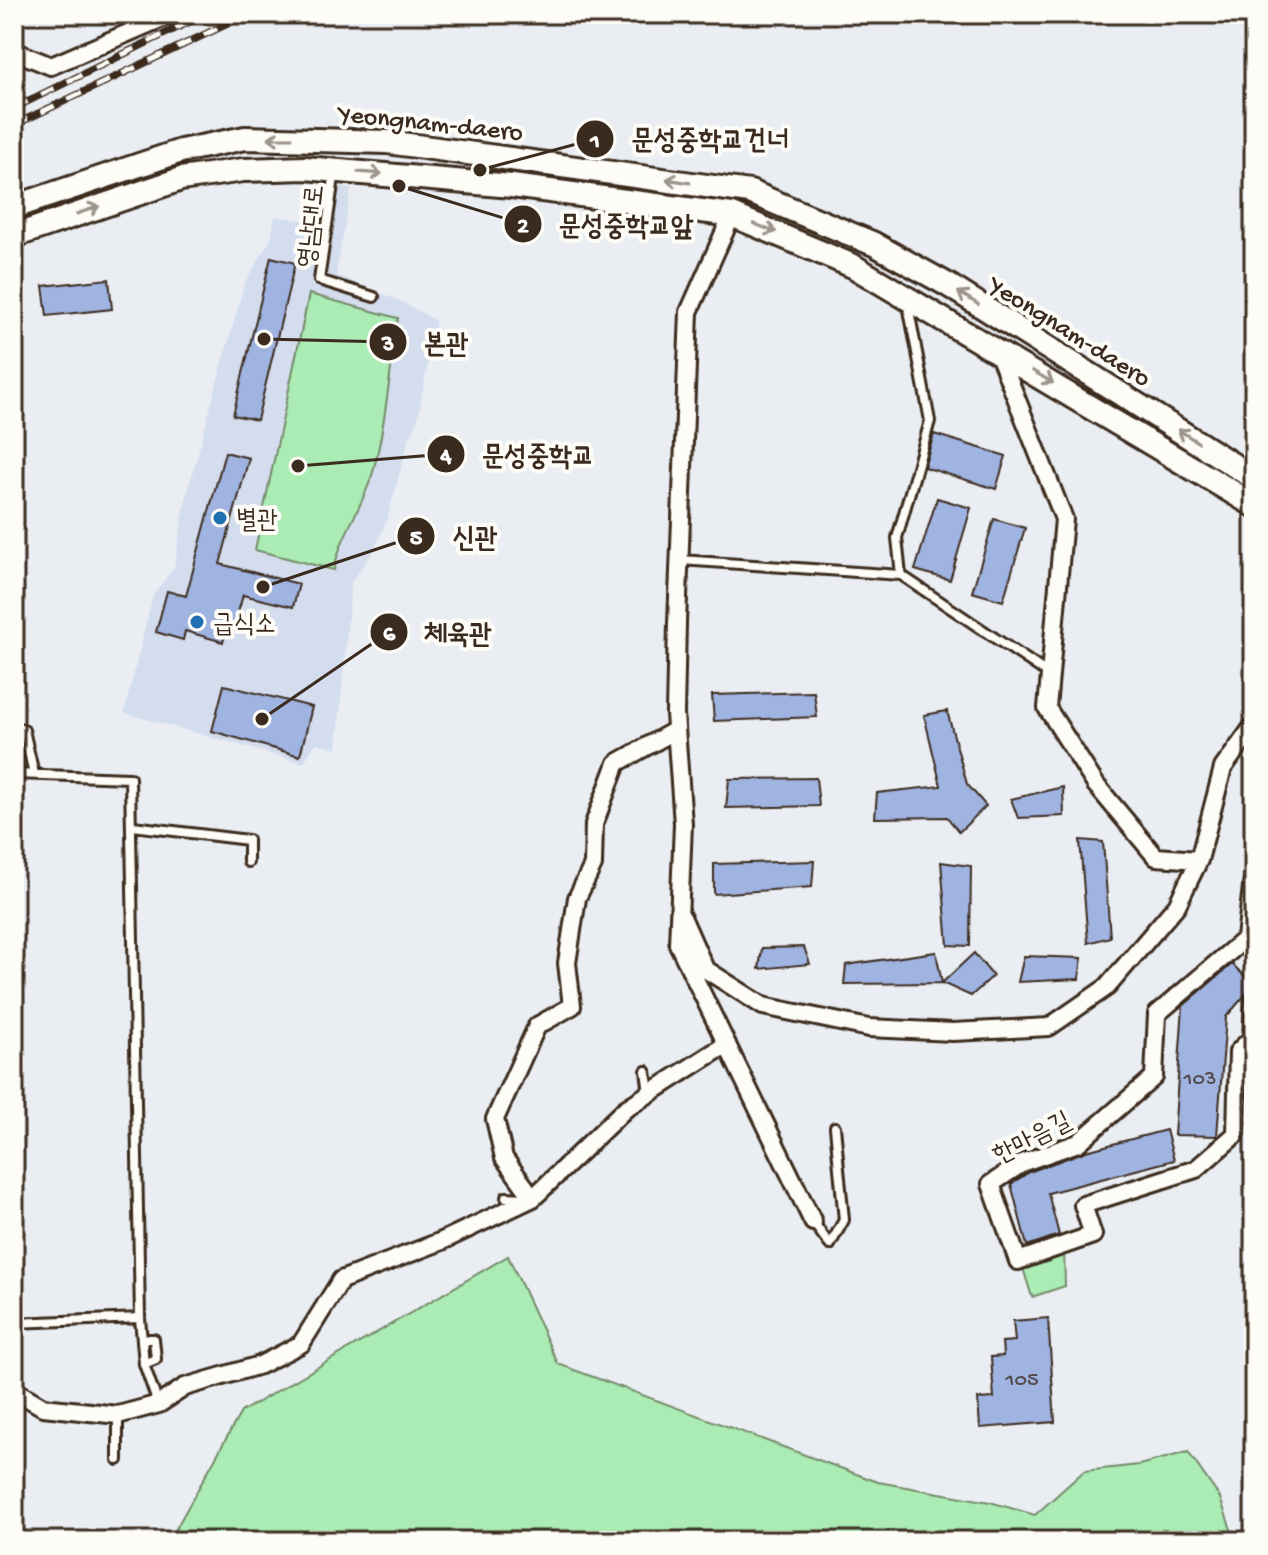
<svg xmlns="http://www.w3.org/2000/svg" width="1268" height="1555" font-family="'Gochi Hand','Poor Story',sans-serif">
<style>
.built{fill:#d4ddee}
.green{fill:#abebb4;stroke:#738a69;stroke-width:2}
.building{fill:#a0b4e2;stroke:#3b2a1e;stroke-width:2}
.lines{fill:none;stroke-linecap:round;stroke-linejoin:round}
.service-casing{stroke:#3b2a1e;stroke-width:14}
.minor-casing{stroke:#3b2a1e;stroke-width:22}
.secondary-casing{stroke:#3b2a1e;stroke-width:28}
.service{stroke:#fdfcf7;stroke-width:8}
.minor{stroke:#fdfcf7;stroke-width:16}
.secondary{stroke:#fdfcf7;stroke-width:22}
.rail-casing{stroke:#3b2a1e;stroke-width:8}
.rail{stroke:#fdfcf7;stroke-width:5;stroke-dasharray:15;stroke-linecap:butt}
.oneway{stroke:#9c938a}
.poi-dot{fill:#1f6fb2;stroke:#fdfcf7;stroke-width:3}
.labels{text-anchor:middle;stroke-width:8;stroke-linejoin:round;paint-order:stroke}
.number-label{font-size:22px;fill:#544c4f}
.street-label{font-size:26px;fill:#3b2a1e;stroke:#fdfcf7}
.poi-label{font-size:26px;fill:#3b2a1e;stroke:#fdfcf7;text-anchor:start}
.leader{fill:none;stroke:#3b2a1e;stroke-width:3}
.callout-dot{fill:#3b2a1e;stroke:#fdfcf7;stroke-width:3}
.mark-label{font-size:24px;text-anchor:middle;font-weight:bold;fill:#fff}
.callout-label{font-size:28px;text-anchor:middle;font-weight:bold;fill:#3b2a1e;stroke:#fdfcf7;stroke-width:8;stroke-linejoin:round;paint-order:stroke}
</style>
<rect width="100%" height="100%" fill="#eaeef3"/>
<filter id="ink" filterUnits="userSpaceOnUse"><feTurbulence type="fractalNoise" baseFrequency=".0125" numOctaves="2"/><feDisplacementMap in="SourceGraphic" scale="16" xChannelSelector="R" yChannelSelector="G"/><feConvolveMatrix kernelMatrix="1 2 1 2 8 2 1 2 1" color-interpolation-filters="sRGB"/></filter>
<g filter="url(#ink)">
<path class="built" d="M 322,184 L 351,189 L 336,275 L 402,302 L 436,321 L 417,422 L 409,439 L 387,520 L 373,552 L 351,582 L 337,748 L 316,743 L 303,763 L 124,713 L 153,595 L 174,567 L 187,493 L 244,284 L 271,239 L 275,216 L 314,222 Z"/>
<path class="green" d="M 309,294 L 398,318 C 390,369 386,423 373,472 C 363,507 340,536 334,570 L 255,550 Z
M 1064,1250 L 1065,1286 L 1032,1297 L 1021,1262 Z
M 508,1256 L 558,1364 L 878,1482 L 990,1502 L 1035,1515 L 1084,1471 L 1139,1465 L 1188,1452 L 1220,1498 L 1235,1541 L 169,1541 L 241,1412 Z"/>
<path class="building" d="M 271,257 L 295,263 L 257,420 L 233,415 Z
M 109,279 L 112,309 L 47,316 L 43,286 Z
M 934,434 L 1006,456 L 996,489 L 924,467 Z
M 225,452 L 249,458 L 220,564 L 299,584 L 293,607 L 243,595 L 231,637 L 225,636 L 223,642 L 185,631 L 183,640 L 156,632 L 167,591 L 186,596 Z
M 937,498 L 971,508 L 950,580 L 915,570 Z
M 994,519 L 1025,528 L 1003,601 L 972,592 Z
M 224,685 L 312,707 L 300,756 L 212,731 Z
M 814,692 L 817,717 L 714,721 L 712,695 Z
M 947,711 L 967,784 L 986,806 L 959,832 L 947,817 L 875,818 L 877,793 L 941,786 L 924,715 Z
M 816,778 L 819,806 L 726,808 L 729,779 Z
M 1063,787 L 1064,816 L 1018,818 L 1011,799 Z
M 1080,840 L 1103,842 L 1110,937 L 1088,943 Z
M 814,861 L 812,887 L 714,894 L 714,864 Z
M 941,862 L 971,866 L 970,946 L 948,945 Z
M 804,947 L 810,964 L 759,969 L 762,948 Z
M 936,952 L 942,983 L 844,984 L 846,965 Z
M 974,953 L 993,976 L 971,996 L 942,983 Z
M 1024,956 L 1082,958 L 1079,979 L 1018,982 Z
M 1232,964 L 1254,985 L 1226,1017 L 1217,1136 L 1174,1135 L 1183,1006 Z
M 1166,1130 L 1174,1160 L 1048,1193 L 1059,1235 L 1027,1246 L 1011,1184 L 1029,1172 L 1086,1151 Z
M 1048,1318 L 1055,1422 L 980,1428 L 978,1399 L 994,1398 L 991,1357 L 1003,1356 L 1002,1342 L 1015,1341 L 1013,1321 Z"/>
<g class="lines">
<g class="service-casing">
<path id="service" d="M 335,171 L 319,280 L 374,297
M 680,560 L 901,575 L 1050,675
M 901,575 L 897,538 L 930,421 L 908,305
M 14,726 L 24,730 L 34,774
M 14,774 L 130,778 L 140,1318 L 144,1364 L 158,1404
M 133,826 L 248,840 L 248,862
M 646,1071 L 649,1093
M 506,1197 L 525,1198
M 813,1222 L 830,1245 L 844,1220 L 835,1127
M 14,1323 L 140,1318
M 142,1339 L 154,1339 L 156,1359 L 144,1364
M 118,1460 L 118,1415"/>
</g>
<g class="minor-casing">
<path id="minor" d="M 14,51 L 51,66 L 172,14
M 732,215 L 689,312 L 677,623 L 675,714 L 683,824 L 678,944 L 813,1222
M 998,352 L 1064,519 L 1047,708 L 1096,785 L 1156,857 L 1199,860
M 1254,869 L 1246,938 L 1254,952
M 682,917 L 705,969 L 763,1006 L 869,1028 L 953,1032 L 1049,1027 L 1107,987 L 1177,905 L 1199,860 L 1223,768 L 1254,725
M 1254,938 L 1246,938 L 1157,1014 L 1154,1077 L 1078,1143 L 1024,1162 L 991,1184 L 1018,1261 L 1093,1235 L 1083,1205 L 1196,1169 L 1236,1134 L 1238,1052 L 1252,1038 L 1254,1003
M 533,1198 L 504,1158 L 495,1119 L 537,1026 L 572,1006 L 567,963 L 577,898 L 593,865 L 594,824 L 617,763 L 676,730
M 14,1390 L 43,1407 L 118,1415 L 159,1404 L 185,1387 L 260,1365 L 301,1344 L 341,1280 L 442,1241 L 533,1198 L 625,1109 L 727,1044"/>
</g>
<g class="secondary-casing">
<path id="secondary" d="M 14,207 L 181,151 L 245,138 L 387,142 L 750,192 L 874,244 L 948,285 L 1254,478
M 14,236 L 181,179 L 243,170 L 305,168 L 512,186 L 732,215 L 853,266 L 1254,505"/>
</g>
<use href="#service" class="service"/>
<use href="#minor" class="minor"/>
<use href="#secondary" class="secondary"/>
<g class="rail-casing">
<path id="rail" d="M 14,108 L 205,14
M 14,125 L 248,14"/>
</g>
<use href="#rail" class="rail"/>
</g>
<defs><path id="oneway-shaft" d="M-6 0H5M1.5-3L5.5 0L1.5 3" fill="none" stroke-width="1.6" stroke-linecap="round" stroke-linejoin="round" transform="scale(2)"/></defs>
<g class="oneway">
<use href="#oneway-shaft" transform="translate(280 138) rotate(180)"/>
<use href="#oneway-shaft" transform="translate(370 173) rotate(4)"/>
<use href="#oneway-shaft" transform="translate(678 181) rotate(-171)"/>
<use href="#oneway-shaft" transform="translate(88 210) rotate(-19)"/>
<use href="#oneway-shaft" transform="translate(765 228) rotate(21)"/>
<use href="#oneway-shaft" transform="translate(968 298) rotate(-148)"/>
<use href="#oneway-shaft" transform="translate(1043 377) rotate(31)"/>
<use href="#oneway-shaft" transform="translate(1188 436) rotate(-148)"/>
</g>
</g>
<g class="poi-dot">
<circle cx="220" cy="518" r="8"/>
<circle cx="197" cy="622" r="8"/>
</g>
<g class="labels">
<g class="number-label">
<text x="1200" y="1084">103</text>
<text x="1022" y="1385">105</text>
</g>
<g class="street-label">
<text transform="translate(431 121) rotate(6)" y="9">Yeongnam-daero</text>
<text transform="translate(309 226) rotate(-84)" y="9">영남대로</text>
<text transform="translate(1071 330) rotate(32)" y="9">Yeongnam-daero</text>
<text transform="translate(1031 1136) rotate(-27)" y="9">한마음길</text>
</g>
<g class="poi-label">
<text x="236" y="527">별관</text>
<text x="213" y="631">급식소</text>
</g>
</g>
<path class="leader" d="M480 170L595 139M399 186L523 224M264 339L388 342M298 466L446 454M263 587L416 536M262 719L389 632"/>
<g class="callout-dot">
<circle cx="480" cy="170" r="8"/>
<circle cx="399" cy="186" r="8"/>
<circle cx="264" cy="339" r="8"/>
<circle cx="298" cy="466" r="8"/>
<circle cx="263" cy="587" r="8"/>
<circle cx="262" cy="719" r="8"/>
<circle cx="595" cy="139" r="20"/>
<circle cx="523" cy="224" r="20"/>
<circle cx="388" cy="342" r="20"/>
<circle cx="446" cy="454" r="20"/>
<circle cx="416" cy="536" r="20"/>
<circle cx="389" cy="632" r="20"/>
</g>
<g class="mark-label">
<text x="595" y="147">1</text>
<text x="523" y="232">2</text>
<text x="388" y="350">3</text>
<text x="446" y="462">4</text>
<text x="416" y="544">5</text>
<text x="389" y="640">6</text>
</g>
<g class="callout-label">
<text x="710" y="148">문성중학교건너</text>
<text x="626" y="234">문성중학교앞</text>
<text x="446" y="352">본관</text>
<text x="538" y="464">문성중학교</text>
<text x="475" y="546">신관</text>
<text x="458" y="642">체육관</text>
</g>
<rect width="1268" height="1555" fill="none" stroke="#fdfcf7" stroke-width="48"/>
<rect x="24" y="24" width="1220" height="1507" fill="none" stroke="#3b2a1e" stroke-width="3" filter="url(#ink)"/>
</svg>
